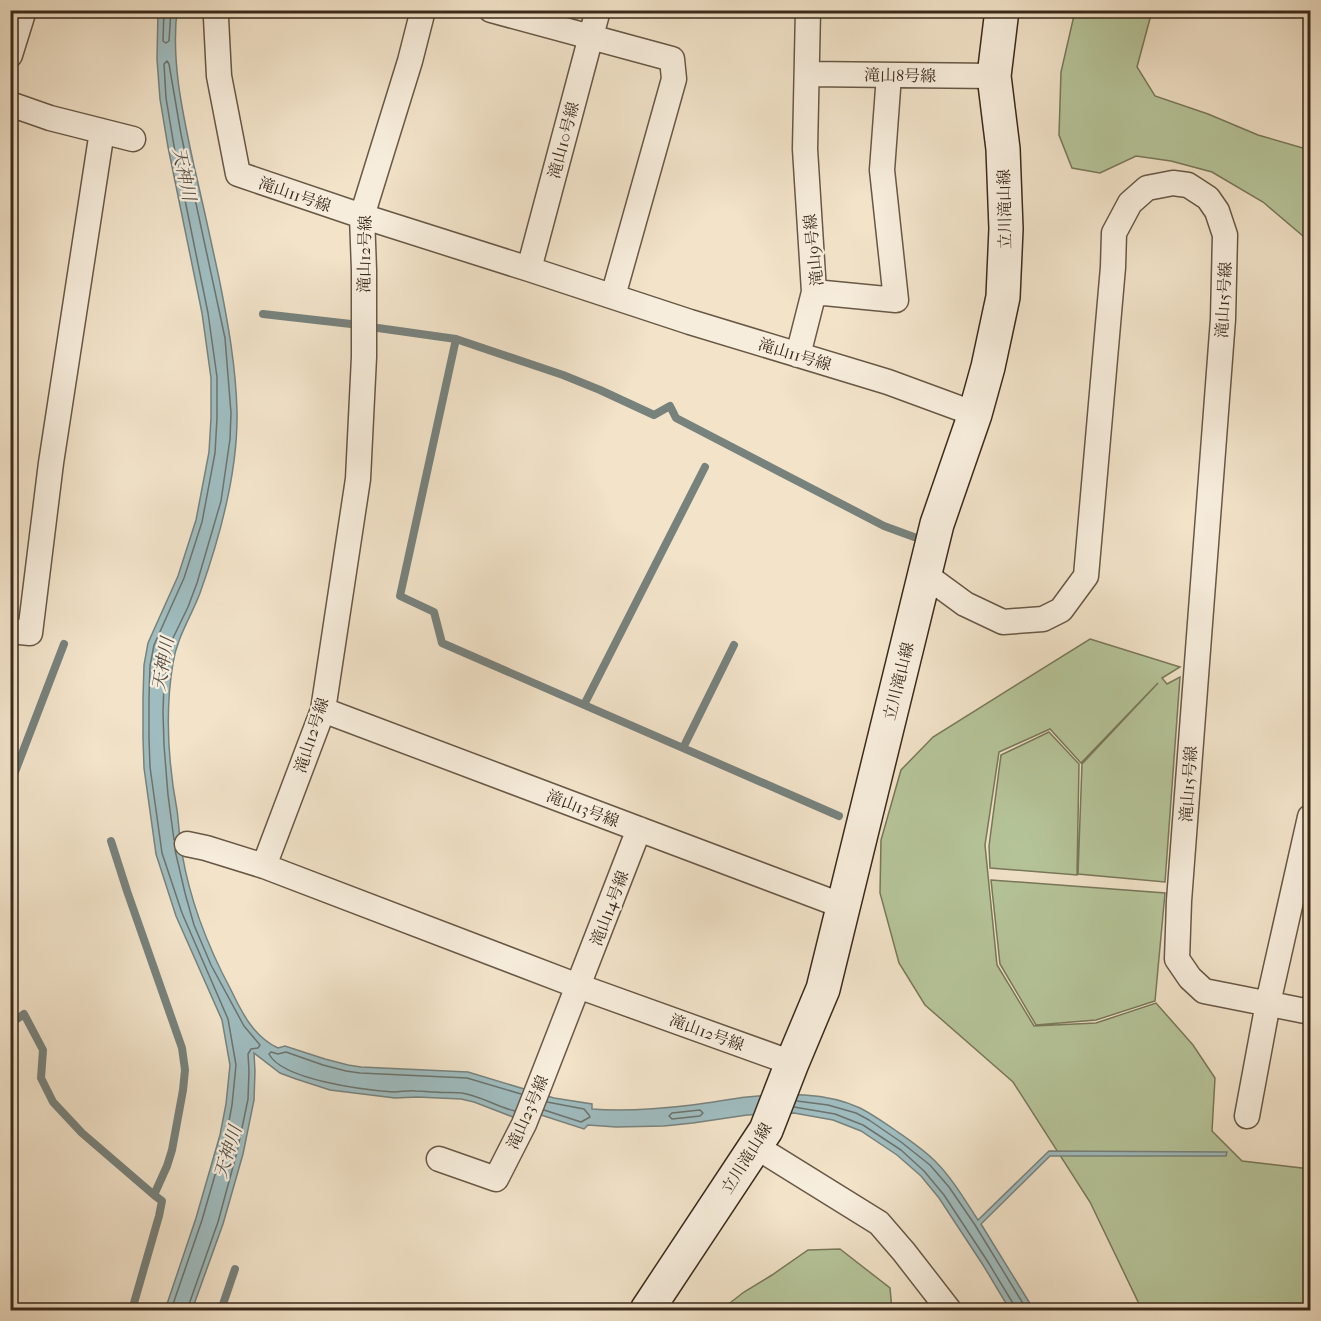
<svg xmlns="http://www.w3.org/2000/svg" width="1321" height="1321" font-family="'IM FELL French Canon','Noto Serif JP',serif">
<style>
.green{fill:#b6c59a;stroke:#78785a;stroke-width:1.5}
.water{fill:#9fbcbf;stroke:#77827d;stroke-width:1.5}
.lines{fill:none;stroke-linecap:round;stroke-linejoin:round}
.shore{stroke:#6c736d;stroke-width:1.5}
.stream{stroke:#77827d;stroke-width:8}
.street-casing{stroke:#685846;stroke-width:27}
.secondary-casing{stroke:#3a2a1b;stroke-width:36}
.street{stroke:#f7eddc;stroke-width:24}
.secondary{stroke:#f7eddc;stroke-width:33}
.labels{text-anchor:middle;stroke-width:4.5;stroke-linejoin:round;paint-order:stroke}
.street-label{font-size:16px;fill:#3a2a1b;stroke:#f7eddc}
.water-label{font-size:18px;font-style:italic;fill:#534e44;stroke:#f7eddc}
</style>
<rect width="100%" height="100%" fill="#f2e3c9"/>
<filter id="stains"><feTurbulence type="fractalNoise" baseFrequency=".00333" numOctaves="4"/><feColorMatrix values="0 0 0 0 .2 0 0 0 0 .09 0 0 0 0 .02 0 0 0 .5 -.17"/></filter>
<radialGradient id="worn" r=".72"><stop offset=".6" stop-color="#630" stop-opacity="0"/><stop offset="1" stop-color="#630" stop-opacity=".3"/></radialGradient>
<path class="green" d="M 1075,11 L 1152,11 L 1137,67 L 1155,96 L 1208,114 L 1258,135 L 1310,150 L 1310,242 L 1263,202 L 1212,172 L 1171,161 L 1136,156 L 1100,173 L 1072,168 L 1059,135 L 1061,72 Z
M 1090,639 L 1180,667 L 1162,678 L 1167,684 L 1180,677 L 1165,882 L 1078,874 L 1082,764 L 1158,683 L 1081,763 L 1050,729 L 999,752 L 985,845 L 997,965 L 1034,1026 L 1096,1023 L 1156,1003 L 1193,1045 L 1215,1078 L 1212,1131 L 1242,1161 L 1310,1169 L 1310,1310 L 1142,1310 L 1090,1202 L 1013,1082 L 925,1005 L 899,963 L 880,893 L 881,840 L 901,770 L 933,737 Z
M 1049,732 L 1079,764 L 1077,875 L 990,868 L 989,846 L 1001,755 Z
M 991,880 L 1165,893 L 1155,1001 L 1096,1020 L 1036,1025 L 1000,964 Z
M 840,1249 L 890,1288 L 892,1310 L 721,1310 L 744,1292 L 772,1275 L 808,1250 Z"/>
<path class="water" d="M 177,10 C 171,64 183,114 194,166 C 203,204 211,241 219,278 C 228,323 236,367 237,412 C 238,472 220,537 200,593 C 191,617 177,637 173,663 C 165,711 168,762 177,810 C 179,824 179,838 182,853 C 190,901 208,947 231,990 C 242,1013 254,1037 278,1048 L 285,1046 L 325,1059 L 348,1065 L 361,1067 L 468,1072 L 554,1098 L 592,1104 L 592,1109 C 625,1112 659,1109 692,1105 C 711,1103 729,1099 747,1097 C 784,1093 826,1092 860,1108 C 872,1114 883,1122 895,1130 C 908,1139 923,1149 935,1161 C 952,1178 965,1200 978,1220 L 1049,1151 L 1227,1152 L 1226,1156 L 1050,1156 L 981,1224 L 1034,1310 L 1010,1310 L 983,1265 L 939,1198 L 921,1176 L 897,1155 L 861,1131 L 833,1120 L 794,1113 L 747,1115 L 693,1123 L 664,1126 L 616,1127 L 588,1125 L 584,1129 L 541,1115 L 513,1117 L 474,1102 L 461,1099 L 417,1097 L 395,1098 L 330,1090 L 296,1079 L 280,1073 L 254,1053 L 255,1071 L 254,1100 L 243,1154 L 223,1224 L 192,1310 L 165,1310 L 196,1218 L 220,1135 L 226,1104 L 230,1065 L 222,1020 L 176,916 L 156,854 L 144,768 L 143,738 L 143,698 L 144,665 L 148,643 L 178,576 L 196,520 L 209,452 L 211,418 L 211,378 L 202,313 L 168,147 L 160,99 L 157,59 L 158,11 Z"/>
<g class="lines">
<path class="shore" d="M 164,10 L 163,41 L 166,43 L 169,41 L 171,10
M 175,850 L 185,893 L 194,925 L 211,965 L 244,1026 L 260,1045 L 258,1048 L 251,1049 L 248,1054 L 249,1071 L 248,1099 L 237,1152 L 218,1222 L 187,1310
M 797,1101 L 828,1105 L 856,1113 L 869,1120 L 901,1142 L 930,1165 L 949,1187 L 975,1225 L 1027,1310
M 794,1107 L 835,1114 L 863,1125 L 901,1150 L 924,1171 L 944,1195 L 988,1262 L 1014,1305 L 1015,1310
M 544,1110 L 581,1122 L 590,1117 L 589,1115 L 584,1109 L 547,1102
M 700,1110 L 703,1113 L 700,1116 L 672,1119 L 669,1116 L 672,1113 Z
M 515,1111 C 497,1107 481,1096 462,1093 C 453,1092 444,1093 435,1092 C 429,1092 422,1091 416,1091 C 409,1090 401,1092 393,1092 C 365,1090 282,1080 269,1054 L 271,1052 L 278,1054 L 286,1052 L 323,1065 L 346,1071 L 360,1073 L 467,1078 L 521,1094
M 171,1310 L 202,1220 L 226,1137 L 232,1105 L 236,1065 L 228,1019 L 182,913 L 162,853 L 150,767 L 149,738 L 149,698 L 150,666 L 154,645 L 184,578 L 202,522 L 215,453 L 217,418 L 217,377 L 208,313 L 174,146 L 166,98 L 164,64 L 167,61 L 169,64 L 181,134 L 225,338 L 231,413 L 230,439 L 221,501 L 197,583 L 188,607 L 173,638 L 164,683 L 163,712 L 164,745 L 168,795 L 174,840"/>
<path class="stream" d="M 263,314 L 351,324
M 378,328 L 456,339 L 563,375 L 600,390 L 654,415 L 670,406 L 676,418 L 884,526 L 914,537
M 456,339 L 400,596 L 434,612 L 442,643 L 839,816
M 586,701 L 705,467
M 685,744 L 734,645
M 10,785 L 64,644
M 111,841 L 127,891 L 182,1048 L 185,1070 L 183,1090 L 172,1150 L 167,1166 L 154,1195 L 162,1201 L 159,1216 L 132,1310
M 10,1007 L 17,1019 L 24,1014 L 43,1050 L 41,1078 L 53,1102 L 82,1133 L 154,1195
M 221,1310 L 235,1269"/>
<g class="street-casing">
<path id="street" d="M 218,10 L 216,18 L 219,76 L 238,174 L 362,216 L 529,269 L 690,322 L 888,382 L 975,414
M 423,10 L 410,61 L 362,216 L 364,270 L 364,357 L 358,479 L 323,710 L 264,866 L 578,986 L 792,1063
M 491,10 L 672,59 L 674,79 L 613,296
M 808,10 L 805,149 L 814,292 L 896,300 L 882,170 L 889,75
M 10,55 L 24,10
M 807,74 L 994,76
M 10,104 L 50,118 L 133,139
M 529,269 L 598,10
M 798,355 L 814,292
M 924,574 L 965,604 L 1003,622 L 1043,619 L 1061,610 L 1086,576 L 1113,267 L 1114,233 L 1130,203 L 1147,188 L 1173,183 L 1188,185 L 1208,198 L 1217,211 L 1225,235 L 1223,319 L 1179,901 L 1177,959 L 1190,978 L 1204,991 L 1310,1012
M 10,631 L 30,633 L 51,463 L 102,131
M 323,710 L 843,906
M 187,844 L 206,848 L 264,866
M 1247,1116 L 1268,1003 L 1310,817
M 755,1146 L 879,1223 L 904,1252 L 949,1310
M 439,1159 L 496,1179 L 524,1124 L 539,1086 L 639,829"/>
</g>
<g class="secondary-casing">
<path id="secondary" d="M 647,1310 L 766,1130 L 792,1063 L 823,989 L 937,524 L 975,414 L 988,367 L 1003,297 L 1006,229 L 1003,149 L 994,76 L 1002,10"/>
</g>
<use href="#street" class="street"/>
<use href="#secondary" class="secondary"/>
</g>
<g class="labels">
<g class="street-label">
<text transform="translate(900 75) rotate(1)" y="6">滝山8号線</text>
<text transform="translate(563 140) rotate(-75)" y="6">滝山10号線</text>
<text transform="translate(295 194) rotate(19)" y="6">滝山11号線</text>
<text transform="translate(1004 209) rotate(-91)" y="6">立川滝山線</text>
<text transform="translate(813 250) rotate(-96)" y="6">滝山9号線</text>
<text transform="translate(364 254) rotate(-89)" y="6">滝山12号線</text>
<text transform="translate(1223 300) rotate(-87)" y="6">滝山15号線</text>
<text transform="translate(795 354) rotate(17)" y="6">滝山11号線</text>
<text transform="translate(898 681) rotate(-76)" y="6">立川滝山線</text>
<text transform="translate(311 735) rotate(-72)" y="6">滝山12号線</text>
<text transform="translate(1188 784) rotate(-86)" y="6">滝山15号線</text>
<text transform="translate(583 808) rotate(21)" y="6">滝山13号線</text>
<text transform="translate(609 908) rotate(-69)" y="6">滝山14号線</text>
<text transform="translate(707 1032) rotate(20)" y="6">滝山12号線</text>
<text transform="translate(527 1112) rotate(-66)" y="6">滝山23号線</text>
<text transform="translate(746 1158) rotate(-58)" y="6">立川滝山線</text>
</g>
<g class="water-label">
<text transform="translate(184 174) rotate(78)" y="6">天神川</text>
<text transform="translate(163 664) rotate(-80)" y="6">天神川</text>
<text transform="translate(228 1152) rotate(-73)" y="6">天神川</text>
</g>
</g>
<rect width="1321" height="1321" fill="none" stroke="#f2e3c9" stroke-width="36"/>
<rect x="12" y="12" width="1297" height="1297" fill="none" stroke="#3a2a1b" stroke-width="3"/>
<rect x="18" y="18" width="1285" height="1285" fill="none" stroke="#3a2a1b" stroke-width="1.5"/>
<rect width="100%" height="100%" filter="url(#stains)"/>
<rect width="100%" height="100%" fill="url(#worn)"/>
</svg>
